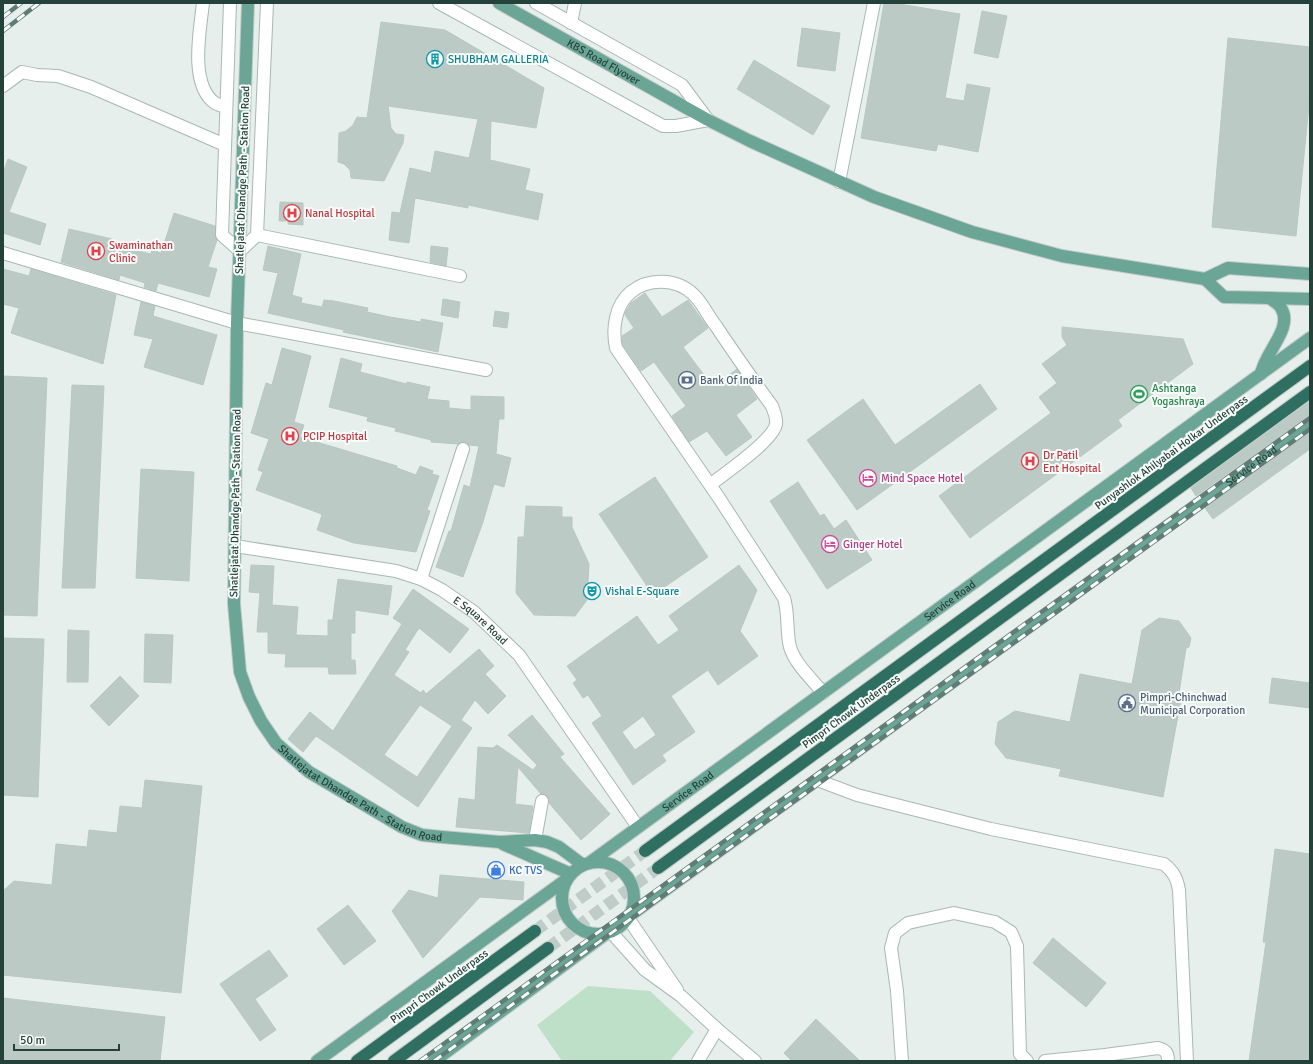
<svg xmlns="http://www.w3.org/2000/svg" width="1313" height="1064" font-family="Signika,sans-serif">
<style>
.green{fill:#bfe0c8}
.building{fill:#bbcac4;stroke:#b8c9c2;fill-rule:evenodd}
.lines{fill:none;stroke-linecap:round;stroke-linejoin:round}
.highway-tunnel{stroke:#bfccc8;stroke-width:12;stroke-dasharray:12 6;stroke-linecap:butt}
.minor-casing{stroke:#a8b8b2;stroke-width:14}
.major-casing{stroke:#c2cac8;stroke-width:14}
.highway-casing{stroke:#c2cac8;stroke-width:14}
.minor{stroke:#fff;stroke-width:12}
.major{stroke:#6aa596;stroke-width:12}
.highway{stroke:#2f6f62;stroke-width:12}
.rail-casing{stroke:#5f7d75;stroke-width:4.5}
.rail{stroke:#f7fbf9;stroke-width:3;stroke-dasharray:9;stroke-linecap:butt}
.labels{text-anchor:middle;stroke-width:4;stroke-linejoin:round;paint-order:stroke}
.culture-label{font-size:11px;fill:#0d838f;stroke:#f7fbf9;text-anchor:start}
.street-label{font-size:11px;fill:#24423a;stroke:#f7fbf9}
.health-label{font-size:11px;fill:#be3a42;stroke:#f7fbf9;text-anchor:start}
.service-label{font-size:11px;fill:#4e5e75;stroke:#f7fbf9;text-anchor:start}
.leisure-label{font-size:11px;fill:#27864d;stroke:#f7fbf9;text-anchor:start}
.hotel-label{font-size:11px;fill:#b23c85;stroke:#f7fbf9;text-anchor:start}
.shop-label{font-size:11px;fill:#366cbe;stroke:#f7fbf9;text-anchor:start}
</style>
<rect width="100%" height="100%" fill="#e6efeb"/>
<path class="green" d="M 588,986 L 650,991 L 694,1032 L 670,1061 L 562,1061 L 537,1025 Z"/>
<path class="building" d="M 884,3 L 893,3 L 960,14 L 945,98 L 964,101 L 967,84 L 990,88 L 978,152 L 938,144 L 936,151 L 861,138 Z
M 982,11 L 1007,16 L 998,58 L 974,53 Z
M 381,22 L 445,30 L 544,88 L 536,128 L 491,121 L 490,160 L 530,169 L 525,190 L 543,194 L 538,220 L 468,205 L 468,208 L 415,198 L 409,243 L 389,240 L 392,212 L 400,213 L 410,168 L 431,173 L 435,151 L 469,158 L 478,119 L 388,106 L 391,128 L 396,134 L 404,135 L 403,143 L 384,181 L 351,178 L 350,170 L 344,164 L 338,162 L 339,133 L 346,131 L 353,125 L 357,117 L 367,118 Z
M 802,28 L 840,33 L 835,71 L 797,66 Z
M 1228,38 L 1310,47 L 1310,95 L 1296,236 L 1212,227 Z
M 754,60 L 830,106 L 813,135 L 737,89 Z
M 8,159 L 27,167 L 9,212 L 46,224 L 40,245 L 3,233 L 3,173 Z
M 280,202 L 303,203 L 303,225 L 288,224 L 288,221 L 279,221 Z
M 174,213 L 215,226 L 217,240 L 208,267 L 217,269 L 209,297 L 158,283 L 156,291 L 144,287 L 145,283 L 120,275 L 119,280 L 61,262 L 69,229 L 112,239 L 112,241 L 123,244 L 122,247 L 151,254 L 152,250 L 161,253 Z
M 268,246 L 301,254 L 292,295 L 302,298 L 301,303 L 322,307 L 324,300 L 334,301 L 368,308 L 367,312 L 390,317 L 421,322 L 421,319 L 443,323 L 438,352 L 343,332 L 344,330 L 268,313 L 278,273 L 263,270 Z
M 431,246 L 448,248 L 446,266 L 430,262 Z
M 3,269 L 29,276 L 31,269 L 116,295 L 103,364 L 11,333 L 19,308 L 3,304 Z
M 645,293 L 662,317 L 688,300 L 708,328 L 683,347 L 713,387 L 737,369 L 757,399 L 736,415 L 752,437 L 726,456 L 707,431 L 689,442 L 672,416 L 686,406 L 654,362 L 641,371 L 623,345 L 622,336 L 634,328 L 625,315 L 625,313 L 631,303 Z
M 443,299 L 460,302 L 458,318 L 441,315 Z
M 141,302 L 155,306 L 153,316 L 217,335 L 203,385 L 144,367 L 153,339 L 134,335 Z
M 495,311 L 509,313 L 507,328 L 493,326 Z
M 1062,327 L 1183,339 L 1193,364 L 1118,420 L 1122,426 L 970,538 L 939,496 L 1051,413 L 1039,397 L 1057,383 L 1042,364 L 1067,345 L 1062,337 Z
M 282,348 L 311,356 L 294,422 L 304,425 L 300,437 L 397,466 L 397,468 L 416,475 L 420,466 L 433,471 L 432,474 L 439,476 L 427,510 L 430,511 L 416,552 L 354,543 L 317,530 L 322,515 L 319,513 L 256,490 L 263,472 L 258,470 L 269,439 L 251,433 L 266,383 L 272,385 Z
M 341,358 L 362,364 L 360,372 L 407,384 L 407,382 L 430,387 L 427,399 L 449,401 L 449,408 L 471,410 L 471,396 L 504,397 L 504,419 L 499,419 L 496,454 L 511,458 L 504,487 L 494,484 L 483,522 L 463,577 L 436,567 L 449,531 L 451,531 L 464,485 L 470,487 L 479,446 L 469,445 L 465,442 L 458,444 L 431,442 L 431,440 L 395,431 L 396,428 L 367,421 L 368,417 L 329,407 Z
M 3,376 L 47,378 L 37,616 L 3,615 Z
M 980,384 L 997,409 L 857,510 L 807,440 L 863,399 L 895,445 Z
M 72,385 L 104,386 L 95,588 L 62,588 Z
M 1310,401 L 1310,416 L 1306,417 L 1196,496 L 1191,488 Z
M 1310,432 L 1310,449 L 1213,519 L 1205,508 Z
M 141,469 L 194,472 L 189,581 L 136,578 Z
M 655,477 L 708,557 L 653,595 L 599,514 Z
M 798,482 L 820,516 L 824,514 L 834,529 L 846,520 L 872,560 L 827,589 L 770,501 Z
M 526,506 L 562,507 L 562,517 L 572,517 L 572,527 L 589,564 L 587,600 L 575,616 L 534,615 L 516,593 L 518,537 L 524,537 Z
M 251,565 L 274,566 L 272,605 L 298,607 L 296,635 L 328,636 L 328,620 L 333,620 L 333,618 L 338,579 L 392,586 L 388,615 L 355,610 L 355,633 L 351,633 L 351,660 L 355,660 L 356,674 L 329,674 L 328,667 L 285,667 L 286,654 L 268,653 L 268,632 L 257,632 L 260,593 L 249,592 Z
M 739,565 L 757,590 L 740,631 L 758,656 L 718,685 L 708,670 L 671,696 L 695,732 L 662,755 L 666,761 L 633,785 L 592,723 L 602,716 L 588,695 L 583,698 L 573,683 L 577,680 L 567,666 L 637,616 L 658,645 L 679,630 L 669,616 ZM 643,716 L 656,735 L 635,750 L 622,732 Z
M 413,589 L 469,629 L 450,653 L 419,628 L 405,650 L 409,652 L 394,675 L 421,693 L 423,690 L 426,694 L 479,649 L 494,666 L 485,674 L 506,696 L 488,714 L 475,700 L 461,720 L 472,728 L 418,807 L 316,736 L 303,752 L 288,739 L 310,712 L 333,731 L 402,624 L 393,618 ZM 420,705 L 452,726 L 417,777 L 384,755 Z
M 1159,618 L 1179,621 L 1191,638 L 1189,647 L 1186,648 L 1179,693 L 1182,694 L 1163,797 L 1059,776 L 1061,769 L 1006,758 L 995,744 L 998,722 L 1015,711 L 1070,722 L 1080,674 L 1132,684 L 1142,630 Z
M 68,630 L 89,631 L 88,682 L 67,682 Z
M 145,634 L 173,635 L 171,683 L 144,682 Z
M 3,638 L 44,639 L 38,797 L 3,795 Z
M 120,676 L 139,696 L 109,726 L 90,706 Z
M 1272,678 L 1310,683 L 1310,708 L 1269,703 Z
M 532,715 L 564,754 L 560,757 L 610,814 L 581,840 L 549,803 L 547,796 L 541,794 L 518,767 L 515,804 L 533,806 L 529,833 L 456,827 L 459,798 L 475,800 L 478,747 L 493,748 L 497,745 L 533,770 L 537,765 L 508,735 Z
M 145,780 L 202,786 L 181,993 L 3,975 L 3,891 L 14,881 L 52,885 L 56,844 L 87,847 L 89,830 L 117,833 L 120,806 L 142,808 Z
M 1275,849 L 1310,854 L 1310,1061 L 1249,1061 L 1266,942 L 1263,942 Z
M 440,875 L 524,882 L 523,900 L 480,897 L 423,958 L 392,911 L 409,890 L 438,898 Z
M 348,905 L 376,941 L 344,965 L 317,929 Z
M 1053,938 L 1106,983 L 1086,1007 L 1033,963 Z
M 269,950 L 288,976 L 255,999 L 276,1030 L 260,1041 L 220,984 Z
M 3,998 L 165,1017 L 160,1061 L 3,1061 Z
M 816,1019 L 860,1061 L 792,1061 L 784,1053 Z"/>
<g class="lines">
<path class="highway-tunnel" d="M 535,931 L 645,851
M 548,948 L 658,868"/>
<g class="minor-casing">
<g id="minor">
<path d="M 203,3 C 200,30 189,85 215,103 C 218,105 223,106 226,107"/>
<path d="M 230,3 L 222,235 L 240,251 L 257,235 L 267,3"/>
<path d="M 439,3 L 663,126 L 676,126 L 708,120 L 682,85 L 536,3"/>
<path d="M 571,23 L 575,3"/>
<path d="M 3,86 L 22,72 L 37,75 L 58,76 L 91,87 L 225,145"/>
<path d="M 839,182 L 874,3"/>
<path d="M 257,235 L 460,276"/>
<path d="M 3,253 L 237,323 L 486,370"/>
<path d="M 710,485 C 725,473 773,441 776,424 C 777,418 774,412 772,406 C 753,380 734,353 716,326 C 708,316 702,302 693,294 C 676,278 648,278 631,292 C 615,305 612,329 616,348 L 719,498 L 784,598 C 789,614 786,631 790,647 C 795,664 812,679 823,693"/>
<path id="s1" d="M 235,546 L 396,571 L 421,579 L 442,590 L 474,612 L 519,655 L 638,827"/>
<path d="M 421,579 L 463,449"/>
<path d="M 817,780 L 857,795 L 991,829 L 1164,864 C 1174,872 1177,879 1179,890 L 1187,1061"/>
<path d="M 535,840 L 542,801"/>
<path d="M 628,918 L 677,990"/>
<path d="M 611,932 L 645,970 L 681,996 L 717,1029 L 755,1061"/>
<path d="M 698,1061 L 717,1029"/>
<path d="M 902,1061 L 897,991 L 891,948 L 895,933 L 908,923 L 954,913 L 995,922 L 1011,932 L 1017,946 L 1020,1054 L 1027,1061"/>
<path d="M 1045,1061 L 1105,1055 L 1158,1048 C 1166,1050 1168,1053 1168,1061"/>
</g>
</g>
<g class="major-casing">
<g id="major">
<path id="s2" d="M 248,3 L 237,323 L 234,604 L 240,672 L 249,697 L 261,721 L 276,743 L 294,759 L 309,772 L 402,827 L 422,835 L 442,837 L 500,842 L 535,840 L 547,842 L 559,847 L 583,865"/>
<path id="s3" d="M 499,3 L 708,120 L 750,141 L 874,197 L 972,232 L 1062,256 L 1205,279 L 1228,268 L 1310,274"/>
<path d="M 1205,279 L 1224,297 L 1310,299"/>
<path d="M 1261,374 C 1264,353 1294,328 1281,308 C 1279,304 1273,301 1270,298"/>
<path d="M 503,844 L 571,874"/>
<circle cx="598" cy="898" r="36"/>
<path id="s4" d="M 589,863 L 1310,338"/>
<path id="s5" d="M 629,916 L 1310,423"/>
<path d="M 317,1061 L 567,879"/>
<path d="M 434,1061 L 607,933"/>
</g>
</g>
<g class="highway-casing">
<path id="highway" d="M 645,851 L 1310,366
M 658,868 L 1310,392
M 357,1061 L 535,931
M 394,1061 L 548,948"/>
</g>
<use href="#minor" class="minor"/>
<use href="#major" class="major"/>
<use href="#highway" class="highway"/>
<g class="rail-casing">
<path id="rail" d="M 3,17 L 21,3
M 3,31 L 39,3
M 420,1061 L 1310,418
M 434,1061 L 1310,429"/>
</g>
<use href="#rail" class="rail"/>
</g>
<defs>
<g id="building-ring" transform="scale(0.9)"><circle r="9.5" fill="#f7fbf9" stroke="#0f9aa8" stroke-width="1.5"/><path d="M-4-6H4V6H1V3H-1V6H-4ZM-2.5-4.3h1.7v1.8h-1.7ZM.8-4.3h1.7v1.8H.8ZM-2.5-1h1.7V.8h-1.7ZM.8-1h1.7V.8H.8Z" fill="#0f9aa8"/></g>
<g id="hospital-ring" transform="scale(0.9)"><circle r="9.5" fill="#f7fbf9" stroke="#e0444e" stroke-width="1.5"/><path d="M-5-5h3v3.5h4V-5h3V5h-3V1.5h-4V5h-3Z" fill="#e0444e"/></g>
<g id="bank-ring" transform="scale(0.9)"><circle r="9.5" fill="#f7fbf9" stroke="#5c6f8a" stroke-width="1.5"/><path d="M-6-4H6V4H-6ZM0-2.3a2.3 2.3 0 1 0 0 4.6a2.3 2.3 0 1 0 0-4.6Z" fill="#5c6f8a"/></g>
<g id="stadium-ring" transform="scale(0.9)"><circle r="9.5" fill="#f7fbf9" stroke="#2e9e5b" stroke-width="1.5"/><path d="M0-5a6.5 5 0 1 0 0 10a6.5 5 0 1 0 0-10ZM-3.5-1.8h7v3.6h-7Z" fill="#2e9e5b"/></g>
<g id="hotel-ring" transform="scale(0.9)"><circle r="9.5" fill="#f7fbf9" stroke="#d1479c" stroke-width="1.5"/><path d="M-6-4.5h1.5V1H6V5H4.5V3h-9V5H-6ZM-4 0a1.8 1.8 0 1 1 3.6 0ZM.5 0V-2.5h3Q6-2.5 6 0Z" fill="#d1479c"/></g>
<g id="theatre-ring" transform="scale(0.9)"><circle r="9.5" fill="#f7fbf9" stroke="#0f9aa8" stroke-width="1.5"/><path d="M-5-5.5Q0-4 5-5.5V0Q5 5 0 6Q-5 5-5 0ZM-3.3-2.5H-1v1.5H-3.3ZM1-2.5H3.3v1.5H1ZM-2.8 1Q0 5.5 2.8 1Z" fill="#0f9aa8"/></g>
<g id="civic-ring" transform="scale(0.9)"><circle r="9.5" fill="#f7fbf9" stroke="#5c6f8a" stroke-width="1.5"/><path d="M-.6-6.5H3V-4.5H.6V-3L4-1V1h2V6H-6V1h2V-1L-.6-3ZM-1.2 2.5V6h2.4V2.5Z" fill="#5c6f8a"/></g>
<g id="shop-ring" transform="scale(0.9)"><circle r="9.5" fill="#f7fbf9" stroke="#3f7fe0" stroke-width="1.5"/><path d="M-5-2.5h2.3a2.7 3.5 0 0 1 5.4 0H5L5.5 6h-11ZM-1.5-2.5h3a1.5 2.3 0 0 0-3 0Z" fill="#3f7fe0"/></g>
</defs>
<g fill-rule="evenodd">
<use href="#building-ring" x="435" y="59"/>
<use href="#hospital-ring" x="292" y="213"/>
<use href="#hospital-ring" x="96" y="251"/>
<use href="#bank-ring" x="687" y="380"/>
<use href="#stadium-ring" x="1139" y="394"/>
<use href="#hospital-ring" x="290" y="436"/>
<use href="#hospital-ring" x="1030" y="461"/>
<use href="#hotel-ring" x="868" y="478"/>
<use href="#hotel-ring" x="830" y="544"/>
<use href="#theatre-ring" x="592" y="591"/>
<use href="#civic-ring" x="1127" y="703"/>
<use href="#shop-ring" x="496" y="870"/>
</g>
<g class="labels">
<g class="culture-label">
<text x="448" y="63">SHUBHAM GALLERIA</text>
<text x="605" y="595">Vishal E-Square</text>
</g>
<g class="street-label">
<text dy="4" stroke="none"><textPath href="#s3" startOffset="120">KBS Road Flyover</textPath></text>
<text transform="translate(242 180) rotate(-88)" y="4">Shatlejatat Dhandge Path - Station Road</text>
<text transform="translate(1171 452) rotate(-36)" y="4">Punyashlok Ahilyabai Holkar Underpass</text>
<text dy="4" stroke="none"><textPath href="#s5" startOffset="768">Service Road</textPath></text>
<text transform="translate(235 503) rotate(-89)" y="4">Shatlejatat Dhandge Path - Station Road</text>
<text dy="4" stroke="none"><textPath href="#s4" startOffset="446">Service Road</textPath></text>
<text dy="4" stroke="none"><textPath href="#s1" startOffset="262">E Square Road</textPath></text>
<text transform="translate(851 711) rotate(-36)" y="4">Pimpri Chowk Underpass</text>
<text dy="4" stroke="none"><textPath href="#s2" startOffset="849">Shatlejatat Dhandge Path - Station Road</textPath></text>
<text dy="4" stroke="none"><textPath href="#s4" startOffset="122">Service Road</textPath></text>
<text transform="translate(439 986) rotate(-36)" y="4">Pimpri Chowk Underpass</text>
</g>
<g class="health-label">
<text x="305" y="217">Nanal Hospital</text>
<text x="109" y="249">Swaminathan<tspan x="109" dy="13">Clinic</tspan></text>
<text x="303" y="440">PCIP Hospital</text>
<text x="1043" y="459">Dr Patil<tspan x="1043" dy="13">Ent Hospital</tspan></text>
</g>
<g class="service-label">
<text x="700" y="384">Bank Of India</text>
<text x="1140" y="701">Pimpri-Chinchwad<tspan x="1140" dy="13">Municipal Corporation</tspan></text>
</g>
<g class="leisure-label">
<text x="1152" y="392">Ashtanga<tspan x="1152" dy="13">Yogashraya</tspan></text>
</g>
<g class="hotel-label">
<text x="881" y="482">Mind Space Hotel</text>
<text x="843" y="548">Ginger Hotel</text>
</g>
<g class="shop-label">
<text x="509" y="874">KC TVS</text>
</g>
</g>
<rect width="1313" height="1064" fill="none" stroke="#24423a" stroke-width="8"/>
<path d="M14 1044v6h105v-6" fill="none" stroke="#24423a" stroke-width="2"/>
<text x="20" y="1044" font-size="12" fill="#24423a" stroke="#f7fbf9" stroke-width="3" paint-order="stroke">50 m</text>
</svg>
